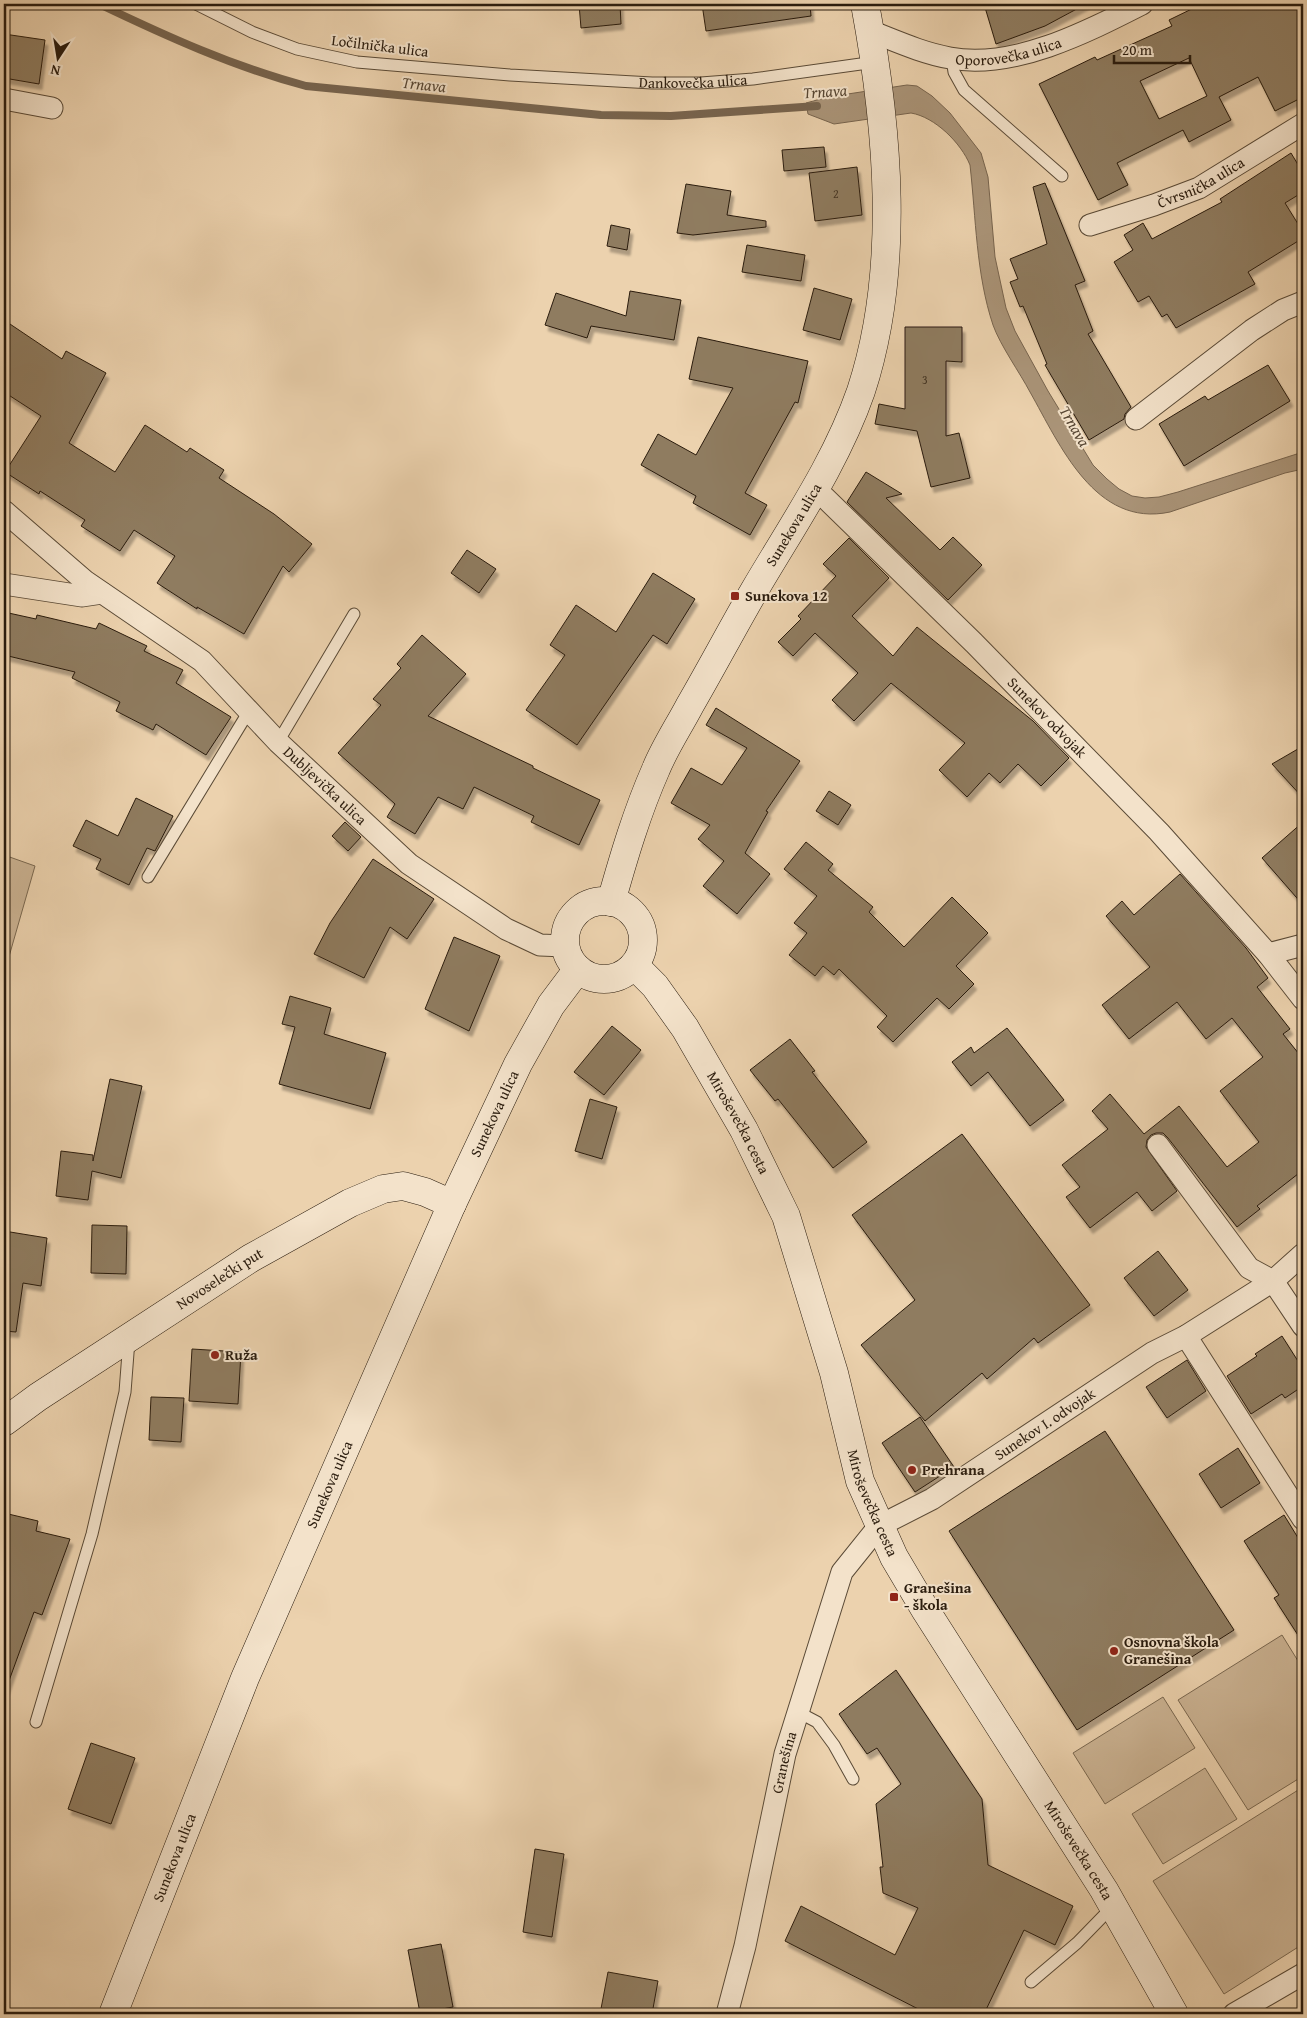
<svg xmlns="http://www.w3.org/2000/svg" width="1307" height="2018" font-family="'Gentium Book Plus',serif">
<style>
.green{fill:#cbb393;stroke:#7a6850}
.water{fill:#aa9478;stroke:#77644e}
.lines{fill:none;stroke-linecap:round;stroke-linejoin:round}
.stream{stroke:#77644e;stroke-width:8}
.building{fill:#8f7b61;stroke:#2a1c0e;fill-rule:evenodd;filter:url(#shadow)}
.lane-casing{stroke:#5a4a36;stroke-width:13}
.street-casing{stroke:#5a4a36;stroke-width:23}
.secondary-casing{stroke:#2a1c0e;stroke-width:29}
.lane{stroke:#f3e2ca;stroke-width:11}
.street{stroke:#f3e2ca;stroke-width:21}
.secondary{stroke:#f3e2ca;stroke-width:28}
.poi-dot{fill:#8f2418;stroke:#f3e2ca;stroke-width:2}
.labels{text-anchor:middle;stroke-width:4;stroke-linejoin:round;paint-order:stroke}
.number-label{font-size:12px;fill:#433423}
.street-label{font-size:15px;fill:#2a1c0e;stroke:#f3e2ca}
.poi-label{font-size:15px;font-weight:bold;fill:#2a1c0e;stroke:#f3e2ca;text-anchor:start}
.water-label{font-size:16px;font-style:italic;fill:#574633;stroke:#f3e2ca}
</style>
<defs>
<filter id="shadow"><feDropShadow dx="3" dy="5.5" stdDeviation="1" flood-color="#0004"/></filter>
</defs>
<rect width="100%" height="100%" fill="#ecd2ae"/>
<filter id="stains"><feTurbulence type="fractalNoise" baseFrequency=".004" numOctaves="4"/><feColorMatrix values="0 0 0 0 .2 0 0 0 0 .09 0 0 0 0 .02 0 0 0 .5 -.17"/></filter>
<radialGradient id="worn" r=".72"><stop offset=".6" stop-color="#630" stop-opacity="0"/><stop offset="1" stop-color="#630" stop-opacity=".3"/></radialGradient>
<path class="green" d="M 4,855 L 35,866 L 4,974 Z
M 1282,1635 L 1303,1669 L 1303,1776 L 1248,1810 L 1178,1700 Z
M 1163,1697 L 1195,1748 L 1105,1804 L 1073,1753 Z
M 1205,1768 L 1237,1819 L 1163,1864 L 1132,1814 Z
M 1303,1787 L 1303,1944 L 1224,1994 L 1153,1881 Z"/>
<path class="water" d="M 907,85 L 917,86 L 932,96 L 950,113 L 981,153 L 988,177 L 995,257 L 1006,308 L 1015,331 L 1048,391 L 1093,465 L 1107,479 L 1119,489 L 1132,496 L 1145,498 L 1159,497 L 1178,492 L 1303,452 L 1303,469 L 1285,473 L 1170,512 C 1095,528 1060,445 1030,392 C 1020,373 1000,345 993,325 C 976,274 976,218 970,165 C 961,143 935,117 911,113 L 834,124 L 808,114 L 806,103 L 828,97 Z"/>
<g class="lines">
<path class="stream" d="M 99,4 C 166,36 234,67 306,86 L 601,115 L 671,116 L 817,106"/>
</g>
<path class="building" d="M 579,4 L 620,4 L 621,24 L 581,28 Z
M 702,4 L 810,4 L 811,16 L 706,31 Z
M 984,4 L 1086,4 L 1045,26 L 996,44 Z
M 1202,4 L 1303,4 L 1303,97 L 1275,111 L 1258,77 L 1219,97 L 1231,120 L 1189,142 L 1183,130 L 1117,163 L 1128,185 L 1098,200 L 1039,84 L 1095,57 L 1097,60 L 1172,26 L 1169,20 ZM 1189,58 L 1207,96 L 1159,119 L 1140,81 Z
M 4,34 L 45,40 L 39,84 L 4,78 Z
M 824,147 L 826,167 L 784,171 L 782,150 Z
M 1291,153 L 1303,173 L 1303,192 L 1285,203 L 1303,232 L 1303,238 L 1248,272 L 1255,284 L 1176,328 L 1167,314 L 1162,317 L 1149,296 L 1138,302 L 1114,262 L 1133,250 L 1124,235 L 1143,223 L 1152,239 L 1222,202 L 1220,199 Z
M 857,167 L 862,215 L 815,221 L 809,173 Z
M 1045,183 L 1085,281 L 1075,285 L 1093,331 L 1088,334 L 1131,407 L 1125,414 L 1124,419 L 1089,440 L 1045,365 L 1047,364 L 1023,306 L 1020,307 L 1010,282 L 1018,279 L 1010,259 L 1047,244 L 1033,187 Z
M 686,184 L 731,191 L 727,215 L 766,221 L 766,227 L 693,235 L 677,233 Z
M 611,225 L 630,229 L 627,250 L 607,246 Z
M 747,245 L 805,255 L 801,281 L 742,272 Z
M 814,288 L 852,299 L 840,340 L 803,330 Z
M 630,291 L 681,300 L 674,340 L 591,326 L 587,338 L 545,325 L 556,293 L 626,316 Z
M 4,320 L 62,359 L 66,351 L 106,373 L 69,443 L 115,472 L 145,425 L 187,452 L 190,448 L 224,470 L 219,478 L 274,514 L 312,544 L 289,572 L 283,566 L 244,634 L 197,607 L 197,609 L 157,583 L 175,556 L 134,530 L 120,551 L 81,526 L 85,520 L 40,491 L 39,494 L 5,472 L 41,416 L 4,392 Z
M 905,327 L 962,327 L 962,362 L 946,361 L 946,436 L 959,433 L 970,478 L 931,487 L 917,431 L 875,424 L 879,404 L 905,409 Z
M 698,337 L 808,361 L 798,403 L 795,402 L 745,493 L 767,505 L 750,535 L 693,503 L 696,496 L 641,465 L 658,434 L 696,455 L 733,388 L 689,379 Z
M 1268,365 L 1290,401 L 1184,466 L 1159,424 L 1205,396 L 1208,400 Z
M 866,472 L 902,494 L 886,498 L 940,550 L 953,537 L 982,565 L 948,600 L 847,502 Z
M 849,538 L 889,578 L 852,616 L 893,656 L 917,627 L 1033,721 L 1069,758 L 1041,786 L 1018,764 L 1000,783 L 989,773 L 967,797 L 939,770 L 965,743 L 891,683 L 854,721 L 832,700 L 858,673 L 815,633 L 793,656 L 778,642 L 801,619 L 798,616 L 836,576 L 823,564 Z
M 467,550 L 496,569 L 479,593 L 451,573 Z
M 653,573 L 695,599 L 667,644 L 653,635 L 577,745 L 526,710 L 565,655 L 550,645 L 576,605 L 616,632 Z
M 4,612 L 36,619 L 37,615 L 96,629 L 99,623 L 147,646 L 144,651 L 183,670 L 176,683 L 231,717 L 206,755 L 156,724 L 153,730 L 116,711 L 120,702 L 72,678 L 75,672 L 4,655 Z
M 422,635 L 466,674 L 428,716 L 533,766 L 533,768 L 600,800 L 579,845 L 531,822 L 534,816 L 474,787 L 463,809 L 438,797 L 415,834 L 387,817 L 395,804 L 338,753 L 381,705 L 373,699 L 401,668 L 397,664 Z
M 716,708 L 800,761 L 766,811 L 768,812 L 745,853 L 770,874 L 737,914 L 703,886 L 724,861 L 698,839 L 710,825 L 671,803 L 691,768 L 722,785 L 747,748 L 706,725 Z
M 1303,746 L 1303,798 L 1272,764 Z
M 829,791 L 851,805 L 838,825 L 816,811 Z
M 136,798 L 173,816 L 155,851 L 147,848 L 129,885 L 96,869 L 101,859 L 73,846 L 86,820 L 118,836 Z
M 345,822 L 361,837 L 348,851 L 332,836 Z
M 1303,822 L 1303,905 L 1262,858 Z
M 806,842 L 833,864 L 828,870 L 873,907 L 869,912 L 904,947 L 952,897 L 988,933 L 956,966 L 974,984 L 949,1009 L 937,998 L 893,1042 L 877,1027 L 887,1016 L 839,969 L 834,975 L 823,966 L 815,976 L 789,955 L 807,933 L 794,923 L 817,896 L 784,869 Z
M 373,859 L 434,899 L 407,939 L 390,927 L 364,978 L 314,954 L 330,923 Z
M 1180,874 L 1246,948 L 1268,978 L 1257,987 L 1290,1029 L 1283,1034 L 1303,1059 L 1303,1170 L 1257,1206 L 1260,1209 L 1237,1227 L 1168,1138 L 1163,1133 L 1156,1133 L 1151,1135 L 1147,1140 L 1146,1147 L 1177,1191 L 1152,1211 L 1137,1192 L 1090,1228 L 1066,1197 L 1080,1187 L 1062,1165 L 1108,1129 L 1092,1111 L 1110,1094 L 1144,1134 L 1179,1106 L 1227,1167 L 1259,1142 L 1220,1091 L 1263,1057 L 1232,1018 L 1206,1039 L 1177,1002 L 1129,1039 L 1102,1005 L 1150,967 L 1106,916 L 1122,901 L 1134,915 Z
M 454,937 L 500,956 L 469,1031 L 425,1009 Z
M 290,996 L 331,1008 L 324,1034 L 386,1053 L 370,1109 L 279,1084 L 295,1027 L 282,1024 Z
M 612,1026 L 641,1050 L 604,1095 L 574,1072 Z
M 1007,1028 L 1064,1100 L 1030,1126 L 988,1072 L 971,1086 L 952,1062 L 971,1047 L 974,1053 Z
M 790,1039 L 815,1071 L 812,1072 L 867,1142 L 833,1168 L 778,1099 L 775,1101 L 750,1070 Z
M 110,1079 L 142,1086 L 121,1178 L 92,1171 L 88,1200 L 56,1196 L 61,1151 L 93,1155 L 93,1161 Z
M 590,1099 L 617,1107 L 602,1159 L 575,1151 Z
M 962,1134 L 1090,1305 L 1038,1343 L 1034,1338 L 987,1379 L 982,1373 L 925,1421 L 861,1345 L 915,1300 L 852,1215 Z
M 92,1225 L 127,1226 L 126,1274 L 91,1273 Z
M 4,1231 L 47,1238 L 41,1286 L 23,1283 L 16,1332 L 4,1331 Z
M 1158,1251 L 1188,1290 L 1154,1316 L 1124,1278 Z
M 1282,1336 L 1303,1369 L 1303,1386 L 1285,1398 L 1282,1394 L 1251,1414 L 1227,1376 L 1257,1356 L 1255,1354 Z
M 192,1349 L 241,1352 L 238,1404 L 189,1401 Z
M 1187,1360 L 1206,1391 L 1167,1418 L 1146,1387 Z
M 151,1397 L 184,1398 L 181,1442 L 149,1440 Z
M 920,1417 L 954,1467 L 915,1492 L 882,1443 Z
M 1105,1431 L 1234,1630 L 1077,1730 L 949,1531 Z
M 1238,1448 L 1260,1483 L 1221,1508 L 1199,1474 Z
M 4,1513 L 38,1521 L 36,1531 L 70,1539 L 42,1615 L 34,1612 L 6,1689 L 4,1688 Z
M 1284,1515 L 1303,1546 L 1303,1643 L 1274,1598 L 1279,1595 L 1244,1541 Z
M 896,1670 L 982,1799 L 988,1865 L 1073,1906 L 1055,1945 L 1024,1930 L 984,2014 L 928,2014 L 785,1941 L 801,1906 L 895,1955 L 918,1908 L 883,1893 L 880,1867 L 883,1867 L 876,1804 L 901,1784 L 877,1748 L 867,1754 L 839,1714 Z
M 91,1743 L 135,1758 L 111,1824 L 68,1809 Z
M 535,1849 L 564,1854 L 552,1937 L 523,1932 Z
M 441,1944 L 453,2007 L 420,2013 L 408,1950 Z
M 608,1972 L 658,1981 L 652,2014 L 600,2014 Z"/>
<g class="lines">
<g class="lane-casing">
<g id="lane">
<path id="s1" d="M 196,4 L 252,32 L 297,49 L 357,62 L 510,75 L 652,83 L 701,83 L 753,79 L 875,62"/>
<path d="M 952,59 L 954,72 L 964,90 L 1062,176"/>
<path d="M 278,742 L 354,614"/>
<path d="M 148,877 L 249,711"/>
<path d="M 798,1712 L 817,1722 L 834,1745 L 853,1779"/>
<path d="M 36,1722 L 92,1534 L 125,1392 L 129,1340"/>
<path d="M 1031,1982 L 1077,1943 L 1113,1906"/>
</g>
</g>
<g class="street-casing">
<g id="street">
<path id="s2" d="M 870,31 C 896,41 922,53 950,58 C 1013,70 1087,32 1142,4"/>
<path d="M 4,99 L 52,108"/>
<path id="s3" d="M 1090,225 L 1154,205 L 1199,188 L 1303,124"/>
<path d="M 1136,419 L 1252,330 L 1283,310 L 1303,302"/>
<path id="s4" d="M 816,489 L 974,643 L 1159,832 L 1268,954 L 1303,999"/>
<path id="s5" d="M 4,511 L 85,581 L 202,661 L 278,742 L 409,864 L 506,929 L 540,945 L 565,946"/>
<path d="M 4,584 L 82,596 L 102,593"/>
<path d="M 1268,954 L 1303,945"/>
<path d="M 1158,1145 L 1249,1268 L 1273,1281 L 1303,1326"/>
<path d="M 1186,1336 L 1303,1519"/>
<path id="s6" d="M 727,2014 L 745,1946 L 785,1754 L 842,1572 L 879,1526 L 932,1499 L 1152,1353 L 1186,1336 L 1273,1281 L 1303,1254"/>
<path d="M 1234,2014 L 1303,1974"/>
</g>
</g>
<g class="secondary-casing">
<g id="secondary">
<circle cx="604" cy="940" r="39"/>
<path id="s7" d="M 611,902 C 624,856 637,812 656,769 C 665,747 679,726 690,705 C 712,667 732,629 754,591 C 792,526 836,463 861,391 C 901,269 888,128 865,4"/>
<path id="s8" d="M 634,965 L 655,986 L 685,1028 L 744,1130 L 786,1216 L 834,1373 L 860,1481 L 894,1557 L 926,1611 L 1104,1890 L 1174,2014"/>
<path id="s9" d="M 4,1422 L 38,1397 L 251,1258 L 350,1203 L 383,1189 L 403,1186 L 425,1192 L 452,1204"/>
<path id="s10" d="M 113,2014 L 245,1678 L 452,1204 L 518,1064 L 551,1005 L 578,969"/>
</g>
</g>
<use href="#lane" class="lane"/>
<use href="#street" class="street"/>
<use href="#secondary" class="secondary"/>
</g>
<g class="poi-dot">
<rect x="730" y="591" width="10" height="10" rx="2.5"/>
<circle cx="215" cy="1355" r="5"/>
<circle cx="912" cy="1470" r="5"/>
<rect x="889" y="1592" width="10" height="10" rx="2.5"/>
<circle cx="1114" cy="1651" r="5"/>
</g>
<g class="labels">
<g class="number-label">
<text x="836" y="198">2</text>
<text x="925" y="384">3</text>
</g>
<g class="street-label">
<text transform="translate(380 46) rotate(7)" y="5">Ločilnička ulica</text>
<text dy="5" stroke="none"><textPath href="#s2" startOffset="144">Oporovečka ulica</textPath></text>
<text dy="5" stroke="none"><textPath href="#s1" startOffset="509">Dankovečka ulica</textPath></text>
<text dy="5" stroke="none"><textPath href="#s3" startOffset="119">Čvrsnička ulica</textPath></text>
<text dy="5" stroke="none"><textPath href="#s7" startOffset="421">Sunekova ulica</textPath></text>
<text dy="5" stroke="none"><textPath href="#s4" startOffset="325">Sunekov odvojak</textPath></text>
<text dy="5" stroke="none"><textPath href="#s5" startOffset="424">Dubljevička ulica</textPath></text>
<text dy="5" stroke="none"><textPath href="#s10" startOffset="978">Sunekova ulica</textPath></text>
<text dy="5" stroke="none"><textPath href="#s8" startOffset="190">Miroševečka cesta</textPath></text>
<text dy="5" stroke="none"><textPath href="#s9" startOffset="259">Novoselečki put</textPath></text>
<text dy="5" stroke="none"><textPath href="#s6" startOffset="711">Sunekov I. odvojak</textPath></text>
<text dy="5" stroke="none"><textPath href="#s10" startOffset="572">Sunekova ulica</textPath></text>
<text dy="5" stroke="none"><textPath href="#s8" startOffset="595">Miroševečka cesta</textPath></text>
<text dy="5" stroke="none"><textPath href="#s6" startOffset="258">Granešina</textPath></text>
<text dy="5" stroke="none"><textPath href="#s8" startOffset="1000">Miroševečka cesta</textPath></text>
<text dy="5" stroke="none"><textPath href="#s10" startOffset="168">Sunekova ulica</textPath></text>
</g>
<g class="poi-label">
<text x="745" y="601">Sunekova 12</text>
<text x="225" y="1360">Ruža</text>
<text x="922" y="1475">Prehrana</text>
<text x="904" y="1593">Granešina<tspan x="904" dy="17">- škola</tspan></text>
<text x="1124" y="1647">Osnovna škola<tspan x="1124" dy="17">Granešina</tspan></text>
</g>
<g class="water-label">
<text transform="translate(424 84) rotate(6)" y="6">Trnava</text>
<text transform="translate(825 91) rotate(-4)" y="6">Trnava</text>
<text transform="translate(1075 426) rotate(60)" y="6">Trnava</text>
</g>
</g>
<rect width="1307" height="2018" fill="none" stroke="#ecd2ae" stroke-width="20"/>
<rect x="5" y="5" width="1297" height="2008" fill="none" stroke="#2a1c0e" stroke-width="2.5"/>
<rect x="10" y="10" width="1287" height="1998" fill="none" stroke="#2a1c0e"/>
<g transform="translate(58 58) rotate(192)" stroke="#f3e2ca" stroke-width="4" paint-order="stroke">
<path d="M0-4L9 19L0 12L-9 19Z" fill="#2a1c0e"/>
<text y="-8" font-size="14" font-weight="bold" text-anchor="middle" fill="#2a1c0e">N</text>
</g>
<path d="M1114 55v8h76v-8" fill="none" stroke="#2a1c0e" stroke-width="2.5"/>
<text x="1122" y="55" font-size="15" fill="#2a1c0e" stroke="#f3e2ca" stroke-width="4" paint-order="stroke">20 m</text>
<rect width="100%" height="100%" filter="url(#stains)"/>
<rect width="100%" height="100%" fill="url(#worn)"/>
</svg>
